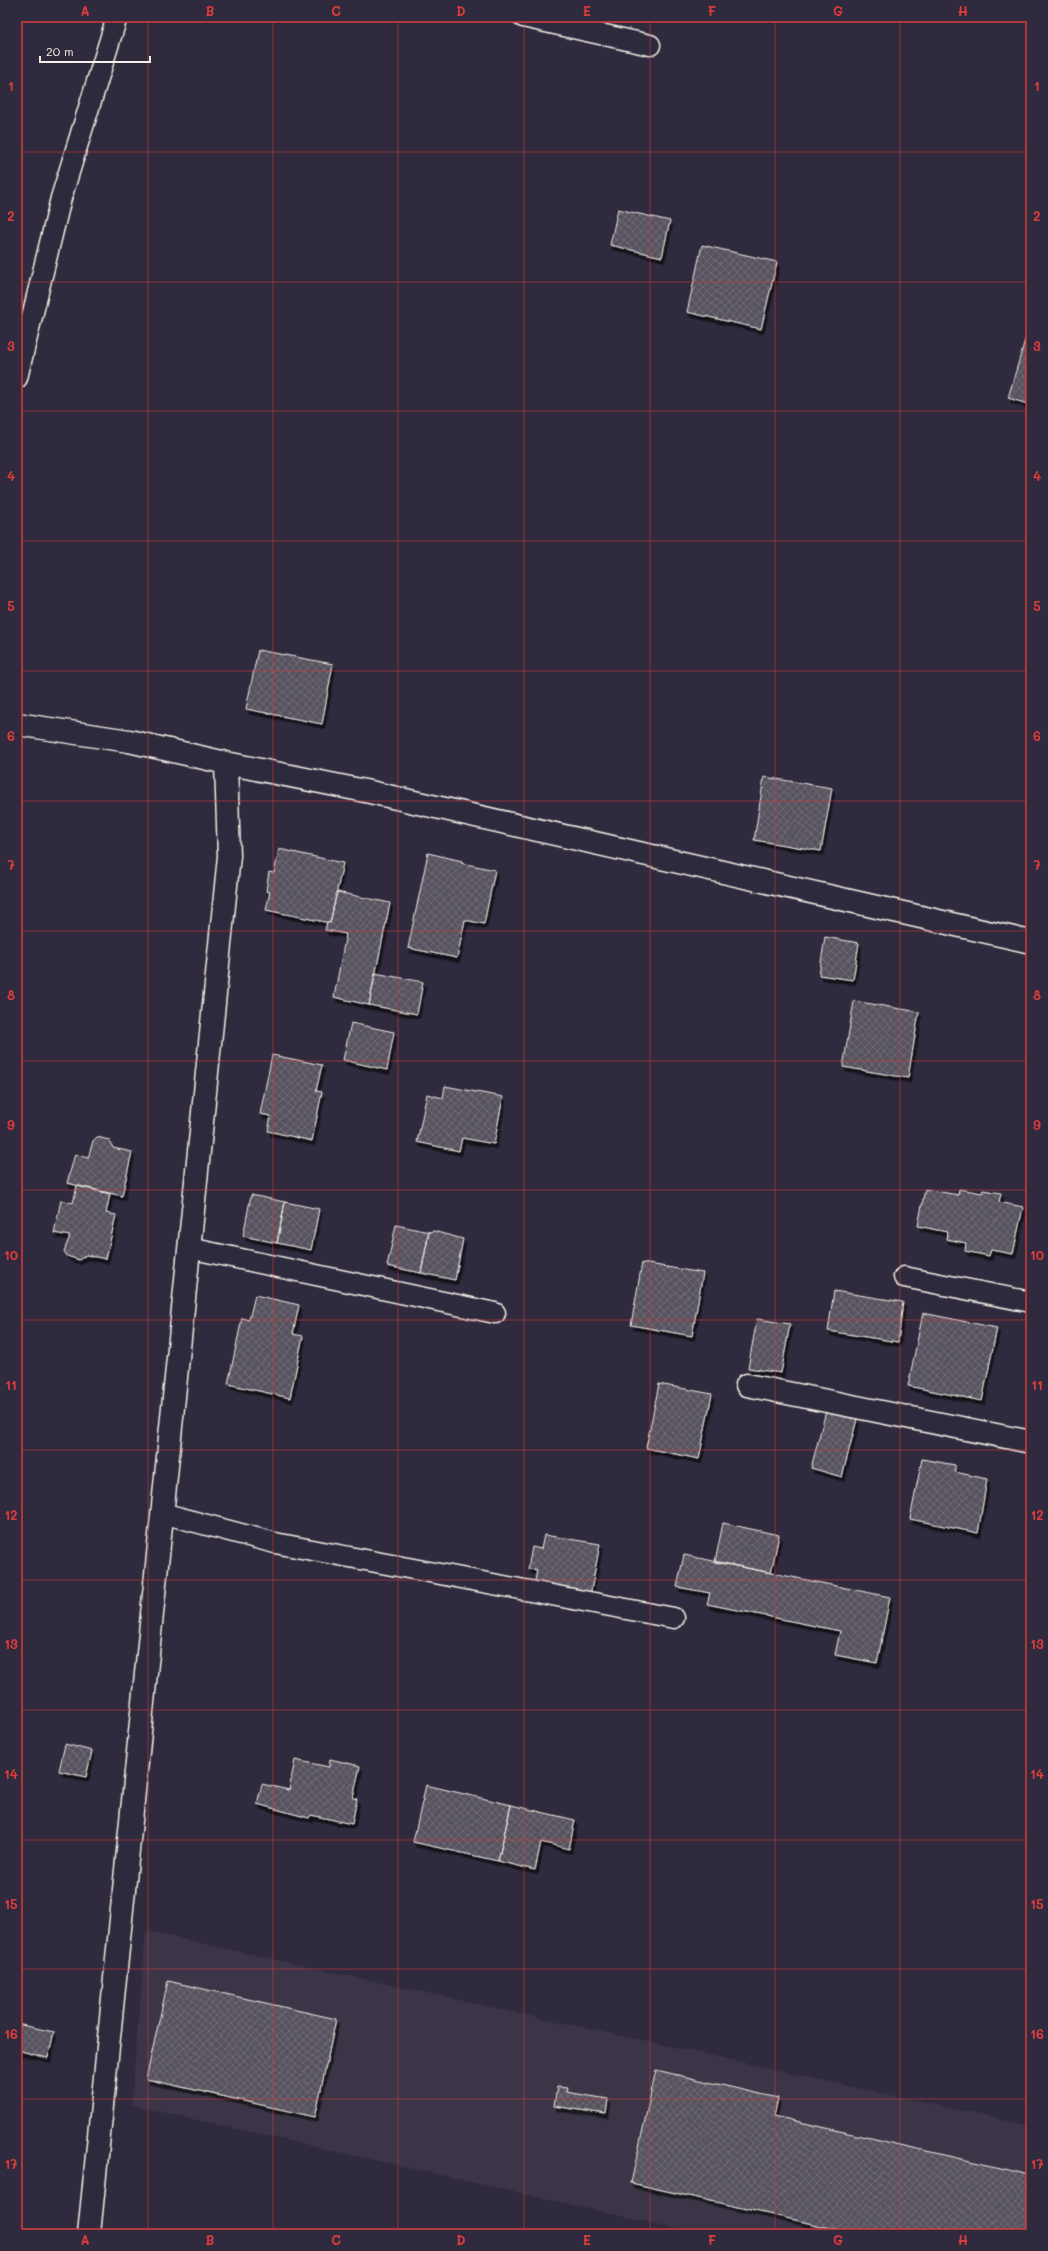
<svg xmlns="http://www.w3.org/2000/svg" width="1048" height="2251" font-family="Mali,sans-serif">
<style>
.built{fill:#3b3647}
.building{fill:url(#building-cross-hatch);stroke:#f4f1e8;filter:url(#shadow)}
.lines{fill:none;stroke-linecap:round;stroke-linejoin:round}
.service-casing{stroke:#f4f1e8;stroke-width:23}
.minor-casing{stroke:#f4f1e8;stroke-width:25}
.service{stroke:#2f2a3d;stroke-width:20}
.minor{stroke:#2f2a3d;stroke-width:22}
.grid{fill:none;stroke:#d93c3b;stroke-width:1;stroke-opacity:0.55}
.neatline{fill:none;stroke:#d93c3b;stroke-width:1.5}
.grid-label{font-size:13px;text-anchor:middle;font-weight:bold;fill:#d93c3b}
</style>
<defs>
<pattern id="building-cross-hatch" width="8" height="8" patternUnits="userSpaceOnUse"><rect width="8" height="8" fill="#56525f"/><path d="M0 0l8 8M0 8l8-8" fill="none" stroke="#6f6b76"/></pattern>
<filter id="shadow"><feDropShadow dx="2.5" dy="4.5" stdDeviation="0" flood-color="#0009"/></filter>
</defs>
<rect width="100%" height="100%" fill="#2f2a3d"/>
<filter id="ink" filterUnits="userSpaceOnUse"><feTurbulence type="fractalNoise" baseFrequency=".025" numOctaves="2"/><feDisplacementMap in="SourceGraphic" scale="8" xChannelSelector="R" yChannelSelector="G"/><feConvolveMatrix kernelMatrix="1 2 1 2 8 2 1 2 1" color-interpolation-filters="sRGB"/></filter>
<g filter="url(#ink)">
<path class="built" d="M 146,1931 L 1031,2126 L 1031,2234 L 701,2234 L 131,2105 Z"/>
<path class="building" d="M 618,209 L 670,221 L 662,257 L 610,245 Z
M 702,245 L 777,262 L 761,329 L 687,312 Z
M 1031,322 L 1031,342 L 1025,340 Z
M 1025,340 L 1031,342 L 1031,405 L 1008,398 Z
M 258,650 L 333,664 L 322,724 L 246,709 Z
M 764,777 L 832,788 L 821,851 L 754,840 Z
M 279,849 L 343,863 L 330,923 L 266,910 L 270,892 L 266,891 L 269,872 L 274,873 Z
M 428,853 L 462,861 L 461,863 L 495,870 L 484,924 L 465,920 L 457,958 L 408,948 Z
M 1031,877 L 1031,894 L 1028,894 Z
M 337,892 L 390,903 L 369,1005 L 334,997 L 346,934 L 325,930 L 327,922 L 330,923 Z
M 825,937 L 859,943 L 853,980 L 819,975 Z
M 375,973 L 423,982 L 417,1014 L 369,1005 Z
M 854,1001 L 919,1012 L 908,1078 L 843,1067 Z
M 351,1023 L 394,1032 L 387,1070 L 343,1060 Z
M 272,1055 L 322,1065 L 316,1091 L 322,1092 L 312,1141 L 268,1131 L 271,1116 L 260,1114 Z
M 445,1086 L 503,1097 L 494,1144 L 462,1138 L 459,1151 L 417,1142 L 427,1094 L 443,1098 Z
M 97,1137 L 109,1140 L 113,1148 L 132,1152 L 122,1196 L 67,1183 L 75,1154 L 88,1158 L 93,1141 Z
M 77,1186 L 110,1194 L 106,1213 L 116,1215 L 106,1259 L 86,1255 L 79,1260 L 67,1256 L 64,1251 L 70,1236 L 54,1233 L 61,1200 L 73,1203 Z
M 925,1189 L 958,1195 L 959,1189 L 982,1193 L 983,1190 L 1001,1193 L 999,1202 L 1023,1207 L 1013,1254 L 991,1250 L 989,1256 L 965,1251 L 966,1243 L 946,1239 L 947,1232 L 918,1226 Z
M 251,1195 L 285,1202 L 277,1243 L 243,1236 Z
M 285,1202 L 319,1209 L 311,1250 L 277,1243 Z
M 396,1225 L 429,1232 L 421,1273 L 387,1266 Z
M 433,1231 L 463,1239 L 455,1280 L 421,1273 L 429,1232 Z
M 642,1263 L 703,1273 L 692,1336 L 631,1325 Z
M 834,1291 L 903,1302 L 898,1342 L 828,1331 Z
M 255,1295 L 299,1305 L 293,1334 L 303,1336 L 290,1398 L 228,1384 L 242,1318 L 249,1320 Z
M 923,1313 L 997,1328 L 982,1401 L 908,1386 Z
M 757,1319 L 790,1324 L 781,1373 L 748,1368 Z
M 659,1384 L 712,1394 L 699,1459 L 646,1448 Z
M 826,1411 L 857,1419 L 842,1477 L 811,1468 Z
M 922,1459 L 955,1465 L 955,1472 L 987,1479 L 978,1533 L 910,1519 Z
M 723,1523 L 779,1535 L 771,1573 L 715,1562 Z
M 544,1535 L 600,1544 L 590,1596 L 534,1586 L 537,1570 L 528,1569 L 532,1547 L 541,1549 Z
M 684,1555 L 890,1597 L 877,1663 L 835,1655 L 840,1631 L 707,1604 L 710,1593 L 677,1587 Z
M 65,1744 L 92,1751 L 86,1777 L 59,1771 Z
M 330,1759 L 360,1766 L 353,1798 L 357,1799 L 352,1824 L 311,1815 L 309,1818 L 257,1804 L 262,1784 L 289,1790 L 295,1760 L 329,1767 Z
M 426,1785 L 511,1805 L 498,1861 L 413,1842 Z
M 511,1805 L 575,1820 L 569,1849 L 541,1842 L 535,1870 L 498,1861 Z
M 168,1981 L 336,2019 L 315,2117 L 146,2079 Z
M 17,2024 L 54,2032 L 48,2058 L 17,2050 Z
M 656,2070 L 778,2098 L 774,2116 L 1031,2175 L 1031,2234 L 857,2234 L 631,2183 Z
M 557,2087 L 567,2088 L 566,2092 L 608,2099 L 606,2114 L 554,2106 Z"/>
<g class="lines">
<g class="service-casing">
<path id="service" d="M 523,17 L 650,45
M 17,378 L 61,198 L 117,17
M 189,1248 L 495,1313
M 904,1277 L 1031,1302
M 162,1513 L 275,1543 L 674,1618"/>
</g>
<g class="minor-casing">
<path id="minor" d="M 17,724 L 129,741 L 226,763 L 370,792 L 1031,942
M 747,1385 L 1031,1442
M 89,2234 L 229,856 L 226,763"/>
</g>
<use href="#service" class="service"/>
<use href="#minor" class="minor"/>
</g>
</g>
<path class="grid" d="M 148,17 L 148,2234M 273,17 L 273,2234M 398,17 L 398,2234M 524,17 L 524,2234M 650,17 L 650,2234M 775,17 L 775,2234M 900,17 L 900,2234M 17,152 L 1031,152M 17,282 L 1031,282M 17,411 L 1031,411M 17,541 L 1031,541M 17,671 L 1031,671M 17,801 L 1031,801M 17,931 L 1031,931M 17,1061 L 1031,1061M 17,1190 L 1031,1190M 17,1320 L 1031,1320M 17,1450 L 1031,1450M 17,1580 L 1031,1580M 17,1710 L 1031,1710M 17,1840 L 1031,1840M 17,1969 L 1031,1969M 17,2099 L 1031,2099"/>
<rect width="1048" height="2251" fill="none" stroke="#2f2a3d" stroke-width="44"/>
<path d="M40 56v6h110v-6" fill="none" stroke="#f4f1e8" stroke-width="2"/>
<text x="46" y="56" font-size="12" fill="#f4f1e8" stroke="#2f2a3d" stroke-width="3" paint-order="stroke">20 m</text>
<rect x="22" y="22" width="1004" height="2207" class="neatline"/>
<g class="grid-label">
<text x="85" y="16">A</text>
<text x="210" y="16">B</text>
<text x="336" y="16">C</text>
<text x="461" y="16">D</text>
<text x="587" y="16">E</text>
<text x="712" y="16">F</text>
<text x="838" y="16">G</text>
<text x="963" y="16">H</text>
<text x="11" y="91">1</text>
<text x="1037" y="91">1</text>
<text x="11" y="221">2</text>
<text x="1037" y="221">2</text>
<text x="11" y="351">3</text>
<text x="1037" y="351">3</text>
<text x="11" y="481">4</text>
<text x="1037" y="481">4</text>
<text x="11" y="611">5</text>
<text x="1037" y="611">5</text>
<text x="11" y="741">6</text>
<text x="1037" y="741">6</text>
<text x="11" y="870">7</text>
<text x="1037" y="870">7</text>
<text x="11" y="1000">8</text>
<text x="1037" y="1000">8</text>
<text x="11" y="1130">9</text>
<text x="1037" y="1130">9</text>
<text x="11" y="1260">10</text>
<text x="1037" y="1260">10</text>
<text x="11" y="1390">11</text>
<text x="1037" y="1390">11</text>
<text x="11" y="1520">12</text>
<text x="1037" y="1520">12</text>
<text x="11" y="1649">13</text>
<text x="1037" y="1649">13</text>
<text x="11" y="1779">14</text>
<text x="1037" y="1779">14</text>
<text x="11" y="1909">15</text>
<text x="1037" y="1909">15</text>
<text x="11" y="2039">16</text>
<text x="1037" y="2039">16</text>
<text x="11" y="2169">17</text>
<text x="1037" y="2169">17</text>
<text x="85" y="2245">A</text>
<text x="210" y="2245">B</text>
<text x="336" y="2245">C</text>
<text x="461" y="2245">D</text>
<text x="587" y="2245">E</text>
<text x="712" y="2245">F</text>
<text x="838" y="2245">G</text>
<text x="963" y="2245">H</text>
</g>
</svg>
